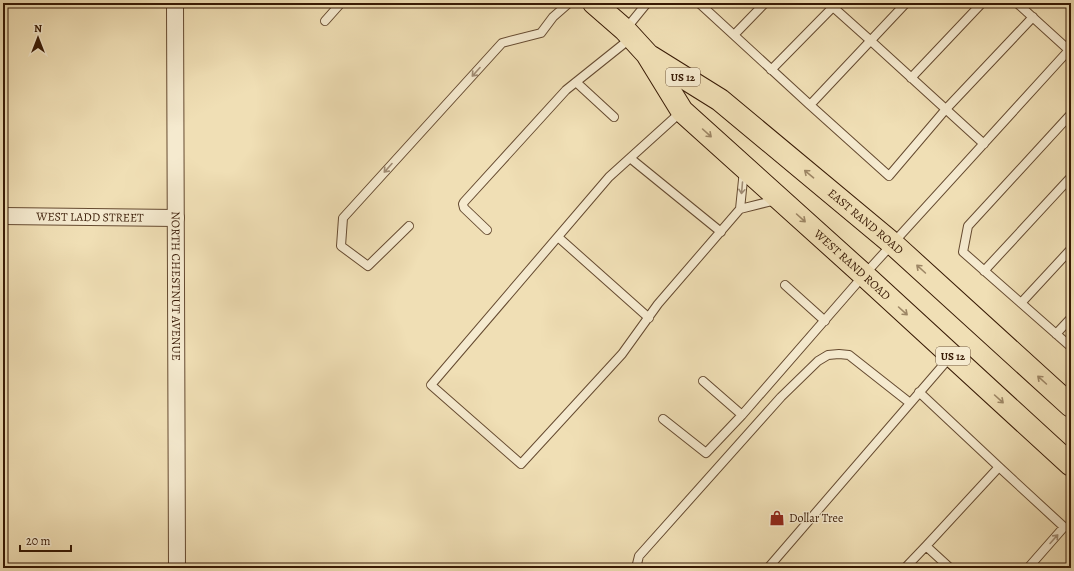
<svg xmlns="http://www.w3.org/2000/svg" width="1074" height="571" font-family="Alegreya,serif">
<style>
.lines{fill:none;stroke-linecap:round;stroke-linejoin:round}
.lane-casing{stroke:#654a30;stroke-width:10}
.street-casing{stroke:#654a30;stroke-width:18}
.primary-casing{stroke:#371904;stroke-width:24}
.lane{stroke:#f5eacf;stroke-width:8}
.street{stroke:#f5eacf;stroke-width:16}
.primary{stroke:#f0dfb5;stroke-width:22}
.oneway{stroke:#a08c74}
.oneway2{stroke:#9d8665}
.labels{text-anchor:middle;stroke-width:3;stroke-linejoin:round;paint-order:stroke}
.shield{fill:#f5eacf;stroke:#705841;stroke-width:1}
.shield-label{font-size:11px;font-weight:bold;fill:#371904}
.street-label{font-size:12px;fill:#371904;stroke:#f5eacf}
.poi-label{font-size:12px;fill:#371904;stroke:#f5eacf;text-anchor:start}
</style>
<rect width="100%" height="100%" fill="#f0dfb5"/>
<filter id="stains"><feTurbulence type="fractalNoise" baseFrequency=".005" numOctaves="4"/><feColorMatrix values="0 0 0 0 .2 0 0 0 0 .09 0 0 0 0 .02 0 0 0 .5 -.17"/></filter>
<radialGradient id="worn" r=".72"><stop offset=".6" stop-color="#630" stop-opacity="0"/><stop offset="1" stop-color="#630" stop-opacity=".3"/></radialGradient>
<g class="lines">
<g class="lane-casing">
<path id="lane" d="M 699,3 L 810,105
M 837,3 L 833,7 L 871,41 L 984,144
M 906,3 L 810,105 L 889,176 L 946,109 L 1033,17
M 1017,3 L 1071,52
M 325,21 L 341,3
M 625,30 L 647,3
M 734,35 L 765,3
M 771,70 L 833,7
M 911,78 L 982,3
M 576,82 L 614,117
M 682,111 L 609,177 L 431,385 L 521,464 L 622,354 L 658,304 L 740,209 L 776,200
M 1071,114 L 968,226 L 963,252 L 1071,347
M 630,158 L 721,232
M 740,209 L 744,170
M 409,226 L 368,266 L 341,246 L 343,218 L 502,43 L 541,33 L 553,17 L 569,3
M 487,230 L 464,208 L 463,204 L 464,202 L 566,90 L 631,38
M 558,237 L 649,318
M 984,271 L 1071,177
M 785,285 L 825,321
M 1021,303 L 1071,249
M 1056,334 L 1071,318
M 703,381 L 742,415 L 864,275 L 1069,50
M 919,392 L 999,467 L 1064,527 L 1028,568
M 663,419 L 706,453 L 742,415
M 926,546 L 950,568
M 636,568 L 639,556 L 781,397 L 818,361 L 828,355 L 839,354 L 849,355 L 910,403
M 768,568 L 951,356
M 905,568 L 926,546 L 999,467"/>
</g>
<g class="street-casing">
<g id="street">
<path id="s1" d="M 175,3 L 177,568"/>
<path id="s2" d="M 3,216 L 176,218"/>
</g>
</g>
<g class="primary-casing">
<g id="primary">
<path id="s3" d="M 594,3 L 625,30 L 647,54 L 682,111 L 864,275 L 1071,465"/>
<path id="s4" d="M 651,57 L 720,100 L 893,244 L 1071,406"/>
</g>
</g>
<use href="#lane" class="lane"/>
<use href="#street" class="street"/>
<use href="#primary" class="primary"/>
</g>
<defs><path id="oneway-shaft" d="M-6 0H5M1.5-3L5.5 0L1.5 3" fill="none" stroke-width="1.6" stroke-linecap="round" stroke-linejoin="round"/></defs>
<g class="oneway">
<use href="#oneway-shaft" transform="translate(476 72) rotate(132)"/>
<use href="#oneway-shaft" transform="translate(388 168) rotate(132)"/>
<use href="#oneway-shaft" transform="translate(742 188) rotate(95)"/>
<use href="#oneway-shaft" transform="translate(1054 539) rotate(-48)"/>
</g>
<g class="oneway2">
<use href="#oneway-shaft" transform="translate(707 133) rotate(42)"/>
<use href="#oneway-shaft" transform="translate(809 174) rotate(-140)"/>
<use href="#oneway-shaft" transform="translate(801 218) rotate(42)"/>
<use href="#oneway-shaft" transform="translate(921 269) rotate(-138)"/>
<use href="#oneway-shaft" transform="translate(903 311) rotate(42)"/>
<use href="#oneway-shaft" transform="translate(1042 380) rotate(-138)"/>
<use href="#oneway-shaft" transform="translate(999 399) rotate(42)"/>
</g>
<defs>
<g id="shop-bare" transform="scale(1.2)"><path d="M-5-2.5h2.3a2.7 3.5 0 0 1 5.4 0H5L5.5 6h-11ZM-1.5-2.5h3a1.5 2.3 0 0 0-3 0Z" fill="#8f2418" stroke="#f5eacf" stroke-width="2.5" paint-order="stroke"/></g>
</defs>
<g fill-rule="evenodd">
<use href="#shop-bare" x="777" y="518"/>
</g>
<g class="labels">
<g class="shield">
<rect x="666" y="68" width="34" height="18" rx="3"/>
<rect x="936" y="347" width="34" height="18" rx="3"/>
</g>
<g class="shield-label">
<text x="683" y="81">US 12</text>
<text x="953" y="360">US 12</text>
</g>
<g class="street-label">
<text dy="4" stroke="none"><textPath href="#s2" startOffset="87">WEST LADD STREET</textPath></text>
<text dy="4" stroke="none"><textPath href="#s4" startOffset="271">EAST RAND ROAD</textPath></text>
<text dy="4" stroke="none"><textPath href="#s3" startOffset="370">WEST RAND ROAD</textPath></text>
<text dy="4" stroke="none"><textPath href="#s1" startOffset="283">NORTH CHESTNUT AVENUE</textPath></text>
</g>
<g class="poi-label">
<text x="789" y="522">Dollar Tree</text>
</g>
</g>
<rect width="1074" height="571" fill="none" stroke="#f0dfb5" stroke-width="16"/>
<rect x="4" y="4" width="1066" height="563" fill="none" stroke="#371904" stroke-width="2"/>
<rect x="8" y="8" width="1058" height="555" fill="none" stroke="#371904"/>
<g transform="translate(38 38)" stroke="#f5eacf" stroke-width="3" paint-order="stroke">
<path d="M0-3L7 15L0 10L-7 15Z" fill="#371904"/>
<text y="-6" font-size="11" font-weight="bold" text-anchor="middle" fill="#371904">N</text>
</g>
<path d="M20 545v6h51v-6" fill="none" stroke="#371904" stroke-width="2"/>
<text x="26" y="545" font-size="12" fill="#371904" stroke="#f5eacf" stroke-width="3" paint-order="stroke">20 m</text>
<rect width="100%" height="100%" filter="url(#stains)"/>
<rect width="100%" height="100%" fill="url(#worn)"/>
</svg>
